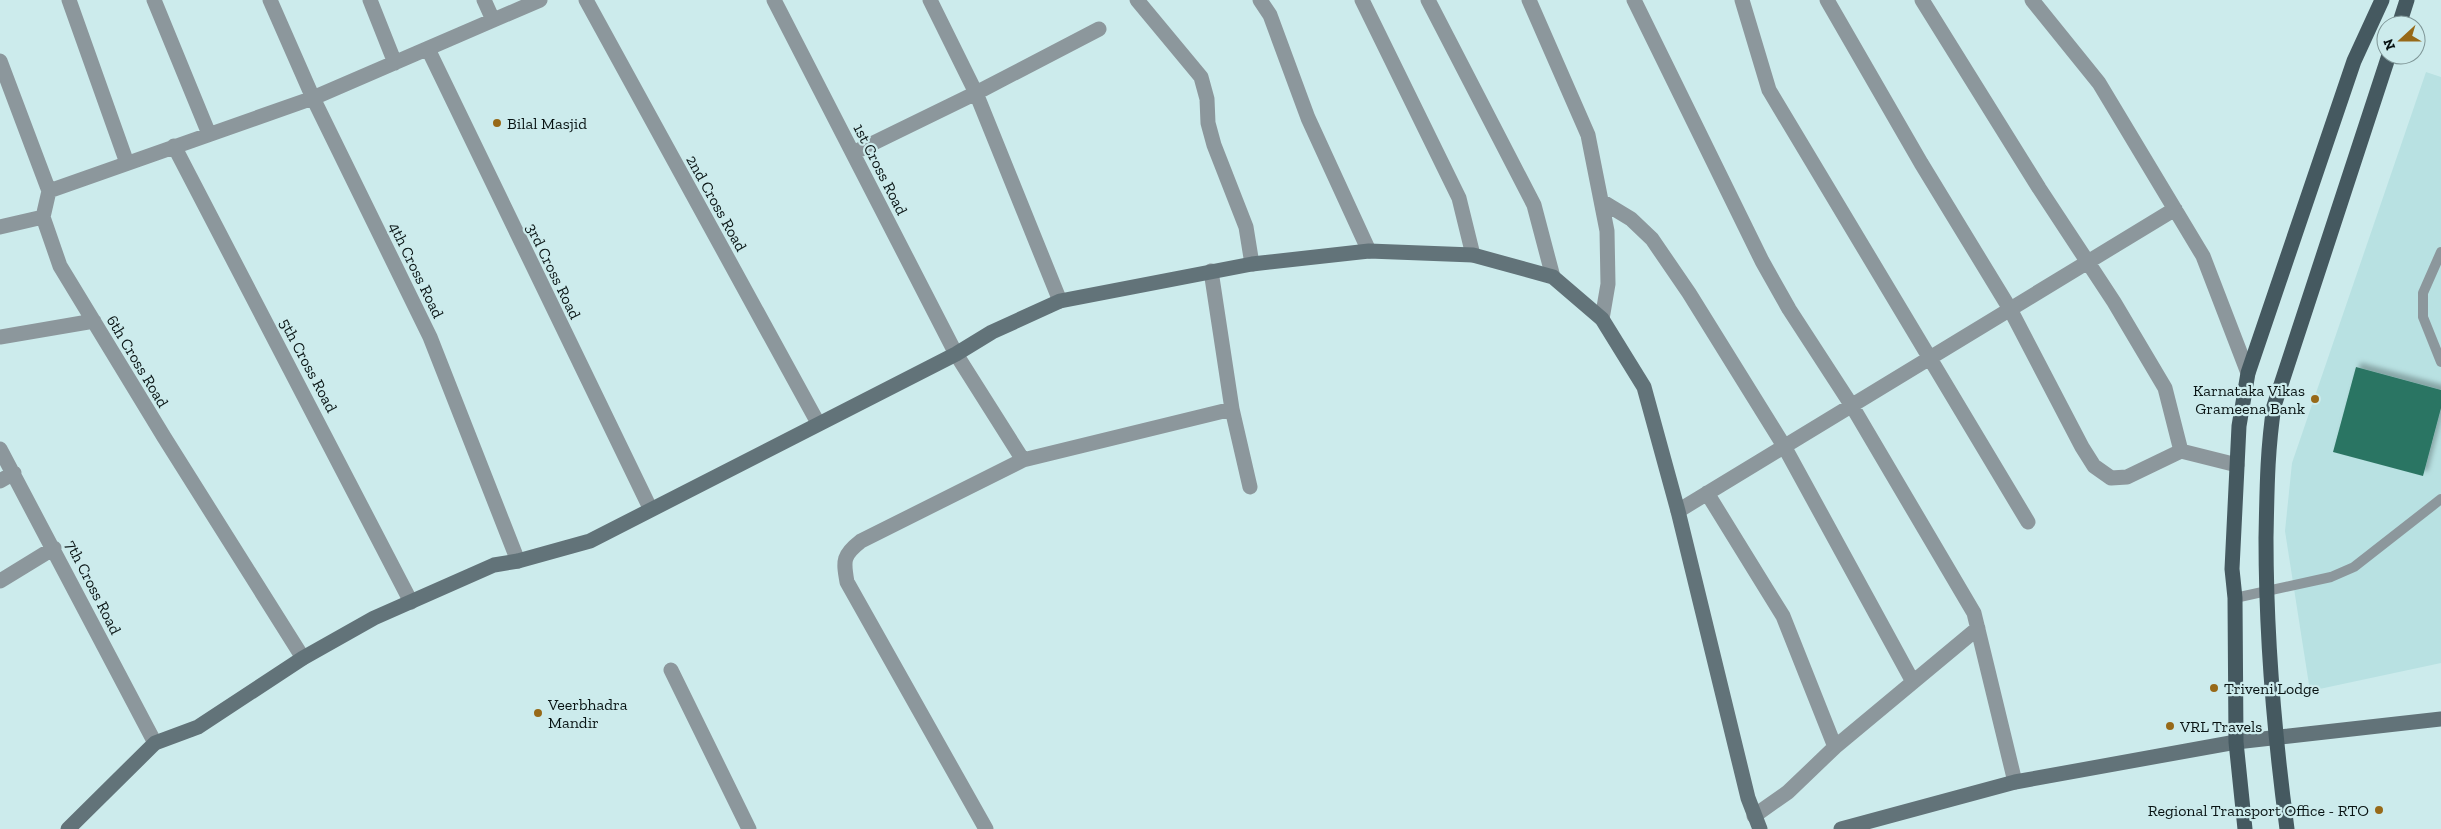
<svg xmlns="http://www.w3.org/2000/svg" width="2441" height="829" font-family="'Zilla Slab',serif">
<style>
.built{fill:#b8e1e2}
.building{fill:#2c7563;filter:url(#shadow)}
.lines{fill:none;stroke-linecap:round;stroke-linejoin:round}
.lane{stroke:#8c979c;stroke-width:10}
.street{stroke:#8c979c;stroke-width:15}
.secondary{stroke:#627379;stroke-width:15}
.primary{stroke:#455960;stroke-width:15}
.poi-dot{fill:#976918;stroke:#ccebec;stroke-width:2}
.labels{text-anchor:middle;stroke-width:4.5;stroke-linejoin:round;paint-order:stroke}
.poi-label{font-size:16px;fill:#091414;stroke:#ccebec;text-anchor:start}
.street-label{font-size:16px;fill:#091414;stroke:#ccebec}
</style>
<defs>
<filter id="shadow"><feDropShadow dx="4.5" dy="-4.5" stdDeviation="2.5" flood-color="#0004"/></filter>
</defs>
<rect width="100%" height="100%" fill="#ccebec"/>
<path class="built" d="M 2426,72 L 2441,77 L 2441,663 L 2310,691 L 2285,531 L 2292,463 Z"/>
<path class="building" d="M 2356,367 L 2441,390 L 2441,408 L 2423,476 L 2333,452 Z"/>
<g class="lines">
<path class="lane" d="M 2441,252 L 2423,293 L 2423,317 L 2441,362
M 2235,598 L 2331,577 L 2354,567 L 2441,499"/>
<path class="street" d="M 69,0 L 127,163
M 154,0 L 209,134
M 270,0 L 313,98 L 430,337 L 518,561
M 370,0 L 395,63
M 484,0 L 493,20
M 586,0 L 818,423
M 774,0 L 956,354 L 1023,460
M 930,0 L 976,93 L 1099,29
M 1137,0 L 1201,77 L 1207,99 L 1208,123 L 1214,145 L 1246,227 L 1252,264
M 1260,0 L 1270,15 L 1308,118 L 1369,251
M 1362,0 L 1459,198 L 1473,255
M 1428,0 L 1534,205 L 1553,277
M 1529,0 L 1588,135 L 1607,231 L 1608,284 L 1602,319
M 1634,0 L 1762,261 L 1789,309 L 1852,406 L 1974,613 L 2015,782
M 1742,0 L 1769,90 L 2028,522
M 1827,0 L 1921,163 L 2010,309 L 2082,447 L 2094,466 L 2111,478 L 2127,477 L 2181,451 L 2237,465
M 1922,0 L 2039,188 L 2114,302 L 2165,388 L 2181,451
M 2032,0 L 2099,83 L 2203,256 L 2248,373
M 428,49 L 650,508
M 0,61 L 49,191 L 43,217 L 60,266 L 164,437 L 303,658
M 174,146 L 411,602
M 853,153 L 976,93 L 1060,301
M 49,191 L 313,98 L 540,0
M 1603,202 L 1631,219 L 1652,239 L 1689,293 L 1784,446 L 1913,682
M 0,227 L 43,217
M 1211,271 L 1232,409 L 1250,487
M 0,337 L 94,321
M 0,449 L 155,743
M 0,481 L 14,473
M 1707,493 L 1783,616 L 1835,747
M 1678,511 L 2175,209
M 0,581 L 54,548
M 671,670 L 749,829
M 1754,816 L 1788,792 L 1835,747 L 1978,628
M 986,829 L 847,582 C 843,560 843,555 861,541 L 1023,460 L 1232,409"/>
<path class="secondary" d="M 68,829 L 155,743 L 198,727 L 303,658 L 374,618 L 494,565 L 518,561 L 590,541 L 956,354 L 992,332 L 1060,301 L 1252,264 L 1369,251 L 1473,255 L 1553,277 L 1602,319 L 1644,387 L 1678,511 L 1748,798 L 1760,829
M 1841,829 L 2015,782 L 2236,742 L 2441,719"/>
<path class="primary" d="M 2399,25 L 2407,0
M 2245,829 L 2236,742 L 2235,598 L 2232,569 L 2239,426 L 2248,373 L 2354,61 L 2382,0
M 2287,829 C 2274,732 2266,636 2266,538 C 2267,492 2267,452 2274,406 L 2389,55"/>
</g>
<g class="poi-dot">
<circle cx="497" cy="123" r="5"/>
<circle cx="2315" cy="399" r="5"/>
<circle cx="2214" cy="688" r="5"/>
<circle cx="538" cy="713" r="5"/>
<circle cx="2170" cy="726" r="5"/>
<circle cx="2379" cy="810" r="5"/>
</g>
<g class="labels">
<g class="poi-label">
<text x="507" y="129">Bilal Masjid</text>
<text x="2305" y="396" text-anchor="end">Karnataka Vikas<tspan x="2305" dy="18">Grameena Bank</tspan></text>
<text x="2224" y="694">Triveni Lodge</text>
<text x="548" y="710">Veerbhadra<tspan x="548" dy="18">Mandir</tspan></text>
<text x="2180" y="732">VRL Travels</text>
<text x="2369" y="816" text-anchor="end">Regional Transport Office - RTO</text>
</g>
<g class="street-label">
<text transform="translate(881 169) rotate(63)" y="6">1st Cross Road</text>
<text transform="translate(717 203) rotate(61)" y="6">2nd Cross Road</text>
<text transform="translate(417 270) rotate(64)" y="6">4th Cross Road</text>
<text transform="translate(554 271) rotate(64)" y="6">3rd Cross Road</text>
<text transform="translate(138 361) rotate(59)" y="6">6th Cross Road</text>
<text transform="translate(309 365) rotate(62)" y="6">5th Cross Road</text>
<text transform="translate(94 587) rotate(63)" y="6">7th Cross Road</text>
</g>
</g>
<g transform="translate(2401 40) rotate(249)"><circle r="24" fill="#ccebec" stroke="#7e9596"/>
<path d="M0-4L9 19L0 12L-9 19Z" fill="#976918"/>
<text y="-8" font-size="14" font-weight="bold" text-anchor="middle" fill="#091414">N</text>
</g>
</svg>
